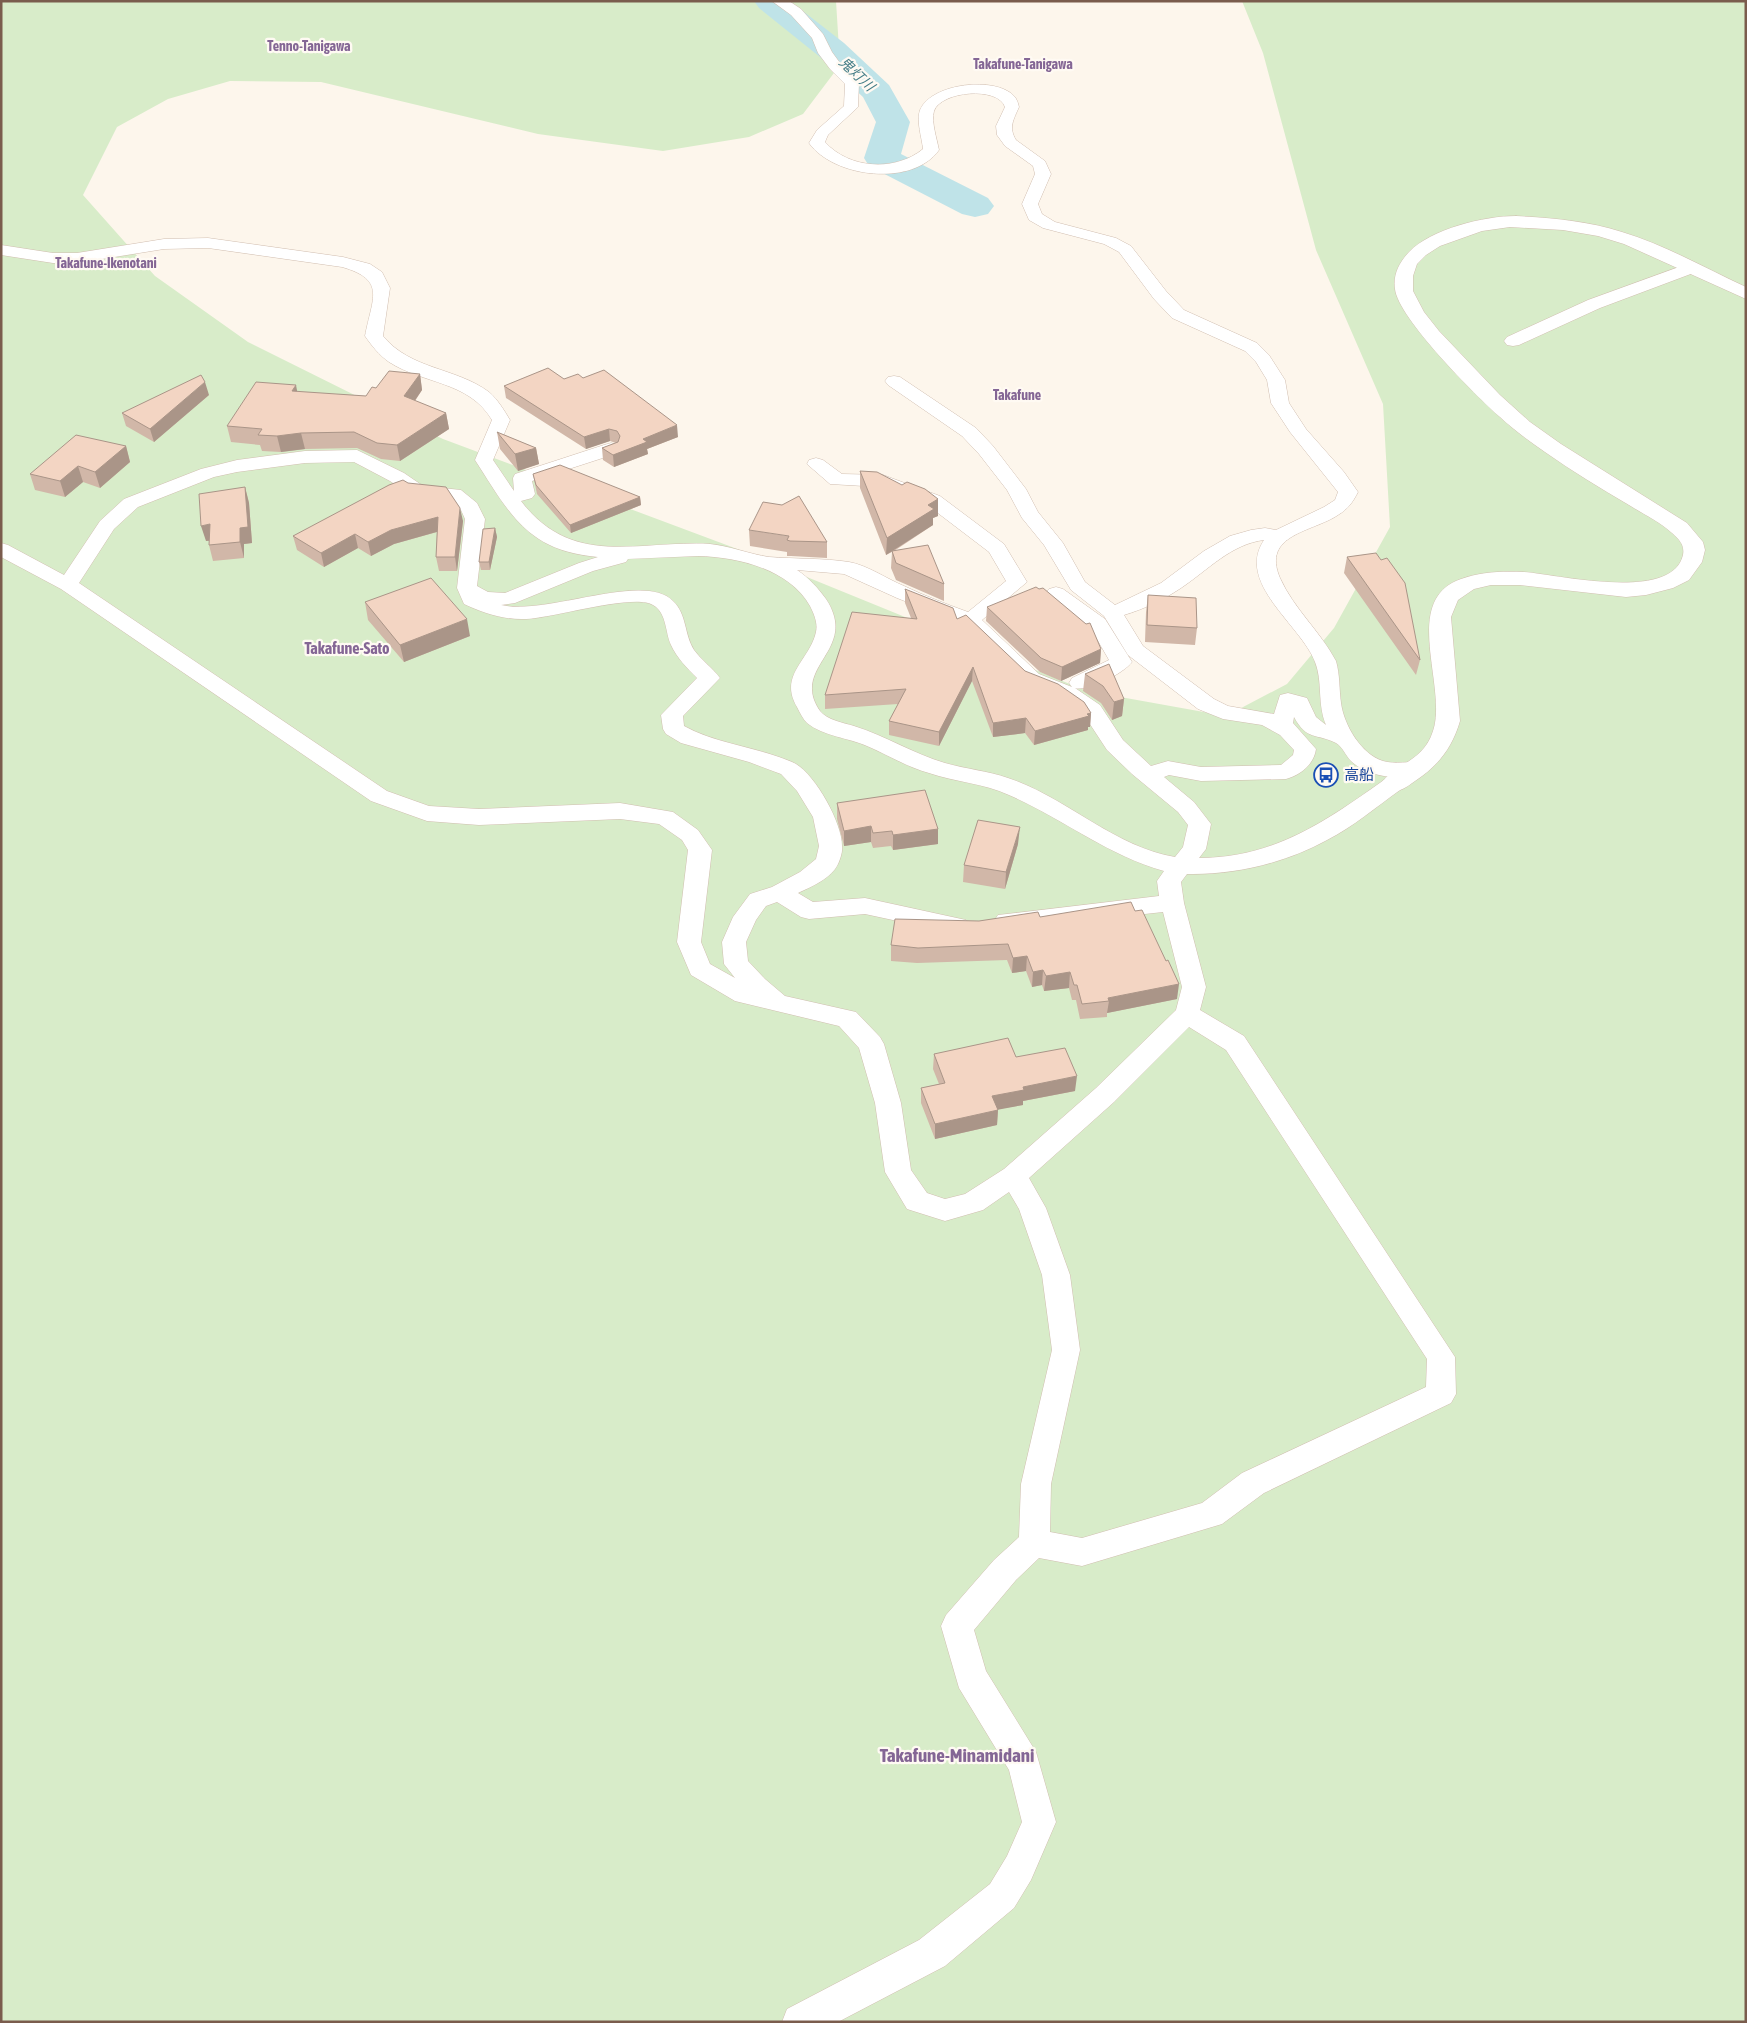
<svg xmlns="http://www.w3.org/2000/svg" width="1747" height="2023" font-family="'Asap Condensed','Noto Sans JP',sans-serif">
<style>
.green{fill:#d8ecc9}
.lines{fill:none;stroke-linecap:round;stroke-linejoin:round}
.river{fill:#bfe3e8;fill-rule:evenodd}
.minor-casing{stroke:#d1beb0;stroke-width:1}
.tertiary-casing{stroke:#d1beb0;stroke-width:1}
.minor{fill:#fff;fill-rule:evenodd}
.tertiary{fill:#fff;fill-rule:evenodd}
.wall{fill:#d1b7a8}
.shaded-wall{fill:#aa9588}
.building{fill:#f3d5c3;stroke:#aa9588}
.labels{text-anchor:middle;stroke-width:4.5;stroke-linejoin:round;paint-order:stroke}
.far-neighbourhood-label{font-size:14px;font-weight:bold;fill:#846695;stroke:#fffaf3}
.far-water-label{font-size:14px;font-style:italic;fill:#437c86;stroke:#fffaf3}
.transit-label{font-size:15px;fill:#164399;stroke:#fffaf3;text-anchor:start}
.neighbourhood-label{font-size:16px;font-weight:bold;fill:#846695;stroke:#fffaf3}
.near-neighbourhood-label{font-size:19px;font-weight:bold;fill:#846695;stroke:#fffaf3}
</style>
<rect width="100%" height="100%" fill="#fdf6ec"/>
<path class="green" d="M 1,1 L 836,1 L 840,65 L 803,114 L 749,137 L 663,151 L 538,134 L 321,82 L 230,81 L 168,99 L 117,127 L 83,195 L 155,276 L 248,342 L 443,439 L 748,553 L 1087,691 L 1226,716 L 1287,684 L 1334,628 L 1390,527 L 1383,404 L 1316,250 L 1263,53 L 1242,1 L 1746,1 L 1746,2022 L 1,2022 Z"/>
<g class="lines">
<path class="river" d="M 754,1 L 790,1 L 844,43 L 889,85 L 910,122 L 901,154 L 988,198 L 994,206 L 988,214 L 975,217 L 962,214 L 869,166 L 864,158 L 876,122 L 863,97 L 820,57 L 759,8 Z"/>
<g class="minor-casing">
<path id="minor" d="M 772,1 L 789,1 L 801,9 L 823,34 L 832,52 L 840,63 L 859,83 L 858,107 L 828,135 L 825,142 C 849,169 895,172 923,149 C 922,138 916,121 920,110 C 931,83 996,76 1014,96 C 1017,99 1018,103 1019,107 C 1014,119 1008,127 1016,140 L 1045,161 L 1051,174 L 1038,204 L 1042,214 L 1055,222 L 1116,238 L 1131,246 L 1166,291 L 1184,310 L 1257,343 L 1269,355 L 1285,380 L 1289,403 L 1306,429 L 1344,472 L 1358,492 C 1353,502 1348,509 1338,515 C 1313,532 1261,534 1280,578 C 1294,609 1320,631 1336,661 C 1340,675 1339,689 1341,703 C 1344,725 1361,754 1383,761 C 1396,765 1409,760 1422,764 L 1425,769 L 1422,774 C 1399,780 1369,778 1351,761 C 1346,756 1342,746 1336,743 C 1316,733 1307,741 1294,717 L 1293,723 L 1316,749 C 1314,764 1301,775 1286,779 L 1201,781 L 1169,775 L 1164,777 L 1194,802 L 1211,824 L 1206,849 L 1199,858 C 1274,858 1326,821 1384,780 L 1392,778 L 1400,780 L 1403,785 L 1400,790 C 1376,807 1353,827 1327,840 C 1285,863 1235,875 1187,874 L 1181,882 L 1184,903 L 1206,987 L 1200,1010 L 1244,1036 L 1455,1357 L 1456,1394 L 1451,1403 L 1264,1493 L 1222,1524 L 1082,1566 L 1039,1558 L 1016,1580 L 974,1630 L 986,1671 L 1036,1752 L 1056,1822 L 1031,1880 L 1014,1908 L 945,1966 L 838,2022 L 782,2022 L 787,2009 L 919,1940 L 990,1884 L 1007,1856 L 1022,1822 L 1009,1770 L 959,1688 L 941,1626 L 946,1615 L 994,1560 L 1019,1537 L 1021,1484 L 1052,1350 L 1042,1275 L 1019,1209 L 1009,1192 L 983,1210 L 945,1221 L 907,1209 L 885,1172 L 875,1103 L 859,1048 L 839,1026 L 735,1001 L 691,975 L 677,942 L 688,850 L 682,840 L 659,824 L 620,819 L 479,825 L 427,821 L 371,801 L 61,589 L 1,557 L 1,543 L 8,545 L 64,575 L 100,521 L 124,499 L 201,469 L 237,460 L 305,451 L 357,450 L 404,473 L 423,486 L 461,490 L 477,503 L 485,519 L 477,586 L 488,592 L 505,593 L 579,563 L 598,557 C 527,551 510,514 475,460 L 492,420 C 469,381 423,384 389,362 C 379,355 372,346 365,336 C 372,298 387,280 342,267 L 208,248 L 164,249 L 77,263 L 53,263 L 1,255 L 1,245 L 53,253 L 77,253 L 164,239 L 208,238 L 343,257 L 370,264 L 382,272 L 390,288 L 383,336 C 411,370 455,367 489,392 C 498,400 504,410 510,420 L 493,460 L 514,491 L 513,478 L 515,474 L 604,445 L 611,443 L 618,445 L 620,449 L 618,453 L 532,481 L 535,494 L 532,498 L 521,501 C 573,569 638,540 710,544 C 730,546 749,554 769,557 C 795,559 823,558 849,562 C 867,565 887,579 904,586 C 925,596 946,604 968,612 L 1006,581 L 989,552 L 926,504 L 881,487 L 830,484 L 807,464 L 809,460 L 816,458 L 823,460 L 842,474 L 883,475 L 940,496 L 1004,544 L 1027,582 L 982,620 L 1039,674 L 1072,687 L 1069,683 L 1072,678 L 1109,660 L 1090,627 L 1049,597 L 1046,593 L 1049,589 L 1056,587 L 1063,589 L 1105,619 L 1132,662 C 1124,673 1088,692 1075,688 L 1100,705 L 1123,740 L 1151,766 L 1168,761 L 1201,767 L 1281,765 L 1293,755 L 1294,750 L 1280,735 L 1262,725 L 1223,719 L 1198,709 L 1128,655 L 1104,616 L 1071,590 L 1044,545 L 1022,518 L 1007,490 L 979,454 L 962,436 L 888,385 L 885,381 L 888,377 L 894,376 L 900,377 L 976,428 L 993,446 L 1026,489 L 1038,512 L 1063,543 L 1085,582 L 1115,605 L 1161,583 L 1204,551 L 1230,536 L 1251,530 L 1265,528 L 1276,530 L 1324,507 L 1335,500 L 1338,492 L 1290,432 L 1271,403 L 1267,380 L 1256,362 L 1245,351 L 1172,318 L 1154,299 L 1119,252 L 1104,244 L 1043,228 L 1029,220 L 1022,204 L 1035,174 L 1033,166 L 1005,146 L 997,135 L 996,126 L 1005,107 C 998,86 941,91 934,111 C 931,122 937,139 939,150 C 913,187 834,178 809,143 L 817,130 L 844,106 L 845,84 L 830,69 L 818,53 L 812,38 L 791,15 ZM 354,462 L 390,481 L 411,495 L 449,499 L 461,510 L 465,519 L 457,588 L 464,604 C 483,613 504,620 526,619 C 553,618 635,593 653,605 C 667,613 665,632 671,645 C 677,658 687,668 697,678 L 661,715 L 663,729 L 666,734 L 681,743 L 749,762 L 781,774 L 797,791 L 813,817 L 819,846 L 816,859 L 800,872 L 772,887 L 750,894 L 733,917 L 722,942 L 724,964 L 735,978 L 710,964 L 701,942 L 712,850 L 698,830 L 673,812 L 620,803 L 479,809 L 429,806 L 387,791 L 79,583 L 114,529 L 138,507 L 214,477 L 237,472 L 305,463 ZM 1264,540 C 1235,583 1301,625 1315,662 C 1323,682 1317,704 1326,725 L 1316,717 L 1307,698 L 1288,693 L 1280,695 L 1274,714 L 1228,706 L 1214,699 L 1143,646 L 1124,615 C 1144,609 1163,600 1181,588 C 1208,570 1231,544 1264,540 ZM 698,556 C 738,557 789,569 810,606 C 814,614 818,623 816,632 C 810,660 778,675 797,707 C 800,713 803,719 807,723 C 823,736 849,738 867,746 C 888,755 907,767 929,773 C 955,782 983,783 1009,795 C 1062,818 1107,855 1164,871 L 1157,881 L 1159,896 L 998,915 L 994,921 L 998,927 L 1006,929 L 1163,912 L 1182,987 L 1176,1010 L 1096,1088 L 1004,1169 L 965,1194 L 945,1199 L 927,1193 L 911,1170 L 901,1103 L 884,1044 L 880,1037 L 856,1012 L 785,996 L 765,979 L 748,961 L 746,942 L 756,920 L 766,906 L 777,902 L 801,917 L 809,919 L 865,914 L 958,934 L 966,932 L 970,926 L 966,920 L 865,898 L 813,902 L 798,893 C 811,887 832,878 838,864 C 840,860 843,851 842,846 C 842,823 816,776 796,764 C 791,761 784,759 779,757 C 748,746 713,742 684,726 L 683,716 L 720,678 C 712,667 701,660 694,650 C 684,634 687,614 673,601 C 644,571 546,616 501,605 L 515,603 L 593,571 L 626,562 L 628,559 ZM 797,570 L 844,574 L 897,598 L 963,624 L 1002,660 L 1025,684 L 1058,697 L 1084,715 L 1107,750 L 1132,774 L 1178,812 L 1188,825 L 1183,847 L 1175,857 C 1114,847 1066,797 1008,778 C 988,771 966,769 945,763 C 914,754 886,736 854,726 C 844,723 827,720 820,711 C 789,666 860,651 826,599 C 818,588 809,578 797,570 ZM 1189,1027 L 1226,1050 L 1427,1359 L 1426,1387 L 1242,1473 L 1202,1503 L 1082,1538 L 1050,1532 L 1051,1484 L 1080,1350 L 1070,1275 L 1046,1208 L 1029,1178 L 1114,1102 Z
M 1690,263 L 1696,264 L 1698,268 L 1696,272 L 1600,308 L 1519,345 L 1513,346 L 1507,345 L 1504,341 L 1507,337 L 1588,300 Z"/>
</g>
<g class="tertiary-casing">
<path id="tertiary" d="M 1516,216 C 1552,218 1588,221 1622,232 C 1665,245 1705,268 1746,287 L 1746,299 L 1624,244 L 1598,236 L 1563,230 L 1510,227 L 1482,231 L 1440,246 L 1426,255 L 1417,264 L 1413,276 L 1413,291 L 1424,312 L 1439,331 L 1500,395 L 1530,422 L 1561,444 L 1687,523 L 1703,542 L 1705,550 L 1702,562 L 1689,580 L 1673,588 L 1646,595 L 1626,597 L 1520,585 L 1491,585 L 1474,589 L 1458,600 L 1451,617 L 1460,721 C 1452,748 1438,766 1415,781 C 1404,789 1397,794 1383,791 L 1380,785 C 1394,763 1423,763 1433,731 C 1448,687 1400,600 1461,579 C 1480,572 1502,571 1523,572 C 1556,574 1672,603 1683,555 C 1685,545 1679,539 1672,533 C 1659,521 1643,514 1629,505 C 1600,488 1572,471 1545,452 C 1529,441 1514,430 1500,417 C 1476,396 1398,318 1395,289 C 1393,274 1399,263 1409,252 C 1431,229 1484,216 1516,216 Z"/>
</g>
<use href="#minor" class="minor"/>
<use href="#tertiary" class="tertiary"/>
</g>
<path class="wall" d="M 420,374 L 422,390 L 415,401 L 446,413 L 449,429 L 400,461 L 381,459 L 357,448 L 305,449 L 281,452 L 262,451 L 260,445 L 231,442 L 227,426 L 297,392 L 366,396 L 376,388 Z
M 583,378 L 678,437 L 647,449 L 648,454 L 614,467 L 603,460 L 602,448 L 616,443 L 610,441 L 586,449 L 506,398 L 504,386 L 564,379 Z
M 209,395 L 154,442 L 126,426 L 122,413 Z
M 497,432 L 536,448 L 539,464 L 518,471 L 500,449 Z
M 126,446 L 130,462 L 100,488 L 83,482 L 65,497 L 35,490 L 30,474 Z
M 860,471 L 938,499 L 938,516 L 933,518 L 933,525 L 894,551 L 944,584 L 944,601 L 896,580 L 891,568 L 892,552 L 886,555 L 860,488 Z
M 533,474 L 640,497 L 641,505 L 571,533 L 537,494 Z
M 408,483 L 463,521 L 457,571 L 439,571 L 436,557 L 437,532 L 394,544 L 371,556 L 358,548 L 324,567 L 297,550 L 293,536 Z
M 245,487 L 249,503 L 252,543 L 244,544 L 244,558 L 213,561 L 209,545 L 209,541 L 206,541 Z
M 495,528 L 497,537 L 490,570 L 481,570 L 479,562 Z
M 749,530 L 827,542 L 827,558 L 791,556 L 787,556 L 787,552 L 750,546 Z
M 1347,557 L 1381,560 L 1420,660 L 1416,675 L 1344,573 Z
M 905,589 L 957,619 L 1025,671 L 1091,713 L 1090,727 L 1088,727 L 1088,730 L 1034,745 L 1025,733 L 993,737 L 972,681 L 939,746 L 889,735 L 889,721 L 898,704 L 825,709 L 825,695 L 911,618 L 905,603 Z
M 1148,595 L 1197,628 L 1195,645 L 1145,642 L 1146,612 Z
M 365,602 L 470,636 L 404,662 L 368,620 Z
M 987,607 L 1101,649 L 1100,663 L 1061,681 L 1040,672 L 986,621 Z
M 1085,674 L 1124,699 L 1122,716 L 1112,720 L 1101,703 L 1083,691 Z
M 837,803 L 938,829 L 938,844 L 893,850 L 891,846 L 873,848 L 871,842 L 844,846 L 837,819 Z
M 1018,844 L 1005,889 L 963,882 L 964,865 Z
M 1135,911 L 1177,999 L 1107,1013 L 1107,1017 L 1080,1019 L 1076,1000 L 1072,1000 L 1069,988 L 1044,991 L 1042,985 L 1032,987 L 1026,971 L 1012,973 L 1007,960 L 917,963 L 891,961 L 891,945 L 979,921 Z
M 934,1054 L 1016,1057 L 1075,1091 L 1023,1101 L 1023,1105 L 998,1109 L 997,1125 L 935,1139 L 921,1103 L 921,1088 L 939,1084 L 933,1069 Z"/>
<path class="shaded-wall" d="M 420,374 L 422,390 L 407,412 L 404,396 Z
M 205,382 L 209,395 L 154,442 L 150,429 Z
M 296,385 L 299,401 L 292,391 Z
M 446,413 L 449,429 L 400,461 L 397,445 Z
M 677,425 L 678,437 L 647,449 L 648,454 L 614,467 L 613,455 L 643,439 Z
M 609,429 L 610,441 L 586,449 L 584,437 Z
M 301,433 L 305,449 L 281,452 L 277,436 Z
M 126,446 L 130,462 L 100,488 L 95,472 Z
M 536,448 L 539,464 L 518,471 L 515,454 Z
M 78,466 L 83,482 L 65,497 L 60,481 Z
M 245,487 L 249,503 L 252,543 L 244,544 L 244,558 L 240,542 L 240,528 Z
M 640,497 L 641,505 L 571,533 L 570,525 Z
M 938,499 L 938,516 L 933,518 L 933,525 L 886,555 L 887,538 L 928,505 Z
M 460,508 L 463,521 L 457,571 L 455,557 Z
M 438,517 L 440,531 L 394,544 L 371,556 L 368,542 L 391,530 Z
M 210,524 L 214,540 L 206,541 L 201,526 Z
M 495,528 L 497,537 L 490,570 L 489,562 Z
M 355,534 L 358,548 L 324,567 L 321,553 Z
M 467,619 L 470,636 L 404,662 L 400,645 Z
M 1101,649 L 1100,663 L 1061,681 L 1062,667 Z
M 973,667 L 972,681 L 939,746 L 939,732 Z
M 1124,699 L 1122,716 L 1112,720 L 1114,702 Z
M 1091,713 L 1090,727 L 1088,727 L 1088,730 L 1034,745 L 1035,731 Z
M 1026,718 L 1025,733 L 993,737 L 993,723 Z
M 871,826 L 871,842 L 844,846 L 844,831 Z
M 1020,827 L 1018,844 L 1005,889 L 1006,872 Z
M 938,829 L 938,844 L 893,850 L 893,835 Z
M 1027,956 L 1026,971 L 1012,973 L 1013,958 Z
M 1043,970 L 1042,985 L 1032,987 L 1033,972 Z
M 1070,972 L 1069,988 L 1044,991 L 1046,976 Z
M 1179,984 L 1177,999 L 1107,1013 L 1109,1001 L 1108,998 Z
M 1077,1076 L 1075,1091 L 1023,1101 L 1023,1105 L 991,1111 L 992,1096 L 1023,1087 Z
M 998,1110 L 997,1125 L 935,1139 L 935,1124 Z"/>
<path class="building" d="M 548,368 L 564,379 L 578,374 L 583,378 L 604,370 L 677,425 L 643,439 L 647,442 L 613,455 L 602,448 L 618,442 L 620,436 L 617,431 L 609,429 L 584,437 L 504,386 Z
M 389,371 L 420,374 L 404,396 L 446,413 L 397,445 L 377,443 L 354,432 L 301,433 L 277,436 L 258,435 L 262,429 L 227,426 L 256,382 L 296,385 L 292,391 L 366,396 L 372,387 L 376,388 Z
M 201,375 L 205,382 L 150,429 L 122,413 Z
M 497,432 L 536,448 L 515,454 Z
M 76,435 L 126,446 L 95,472 L 78,466 L 60,481 L 30,474 Z
M 560,465 L 640,497 L 570,525 L 536,485 L 533,474 Z
M 860,471 L 877,472 L 902,485 L 907,482 L 925,489 L 938,499 L 928,505 L 934,509 L 887,538 Z
M 403,480 L 408,483 L 446,487 L 460,508 L 455,557 L 436,557 L 438,517 L 391,530 L 368,542 L 355,534 L 321,553 L 293,536 L 389,485 Z
M 245,487 L 248,527 L 240,528 L 240,542 L 209,545 L 210,524 L 201,526 L 199,494 Z
M 799,496 L 827,542 L 790,541 L 787,540 L 789,536 L 749,530 L 763,502 L 782,505 Z
M 495,528 L 489,562 L 479,562 L 483,529 Z
M 928,545 L 944,584 L 896,563 L 892,551 Z
M 1376,553 L 1381,560 L 1387,558 L 1405,583 L 1420,660 L 1347,557 Z
M 431,578 L 467,619 L 400,645 L 365,602 Z
M 1036,587 L 1039,589 L 1043,588 L 1086,624 L 1090,623 L 1101,649 L 1062,667 L 1041,658 L 987,607 Z
M 905,589 L 953,608 L 957,619 L 966,615 L 1025,671 L 1058,684 L 1084,702 L 1091,713 L 1087,714 L 1089,716 L 1035,731 L 1026,718 L 993,723 L 973,667 L 939,732 L 889,721 L 906,689 L 825,695 L 852,612 L 917,619 Z
M 1148,595 L 1196,598 L 1197,628 L 1147,625 Z
M 1109,664 L 1124,699 L 1114,702 L 1103,686 L 1085,674 Z
M 925,790 L 938,829 L 893,835 L 892,831 L 873,833 L 871,826 L 844,831 L 837,803 Z
M 978,820 L 1020,827 L 1006,872 L 964,865 Z
M 1131,902 L 1135,911 L 1142,910 L 1166,961 L 1168,960 L 1179,984 L 1108,998 L 1109,1001 L 1082,1004 L 1077,985 L 1074,985 L 1070,972 L 1046,976 L 1043,970 L 1033,972 L 1027,956 L 1013,958 L 1008,944 L 918,948 L 891,945 L 895,919 L 979,921 L 1038,912 L 1040,917 Z
M 1008,1038 L 1016,1057 L 1065,1048 L 1077,1076 L 1023,1087 L 1024,1090 L 992,1096 L 998,1110 L 935,1124 L 921,1088 L 945,1083 L 934,1054 Z"/>
<defs>
<g id="bus-ring" transform="scale(1.25)"><circle r="9.5" fill="#fffaf3" stroke="#1a4fb4" stroke-width="1.5"/><path d="M-5-6H5V4H4V6H2V4H-2V6H-4V4H-5ZM-3.5-4V0h7V-4ZM-3.5 1.2v1.5H-2V1.2ZM2 1.2v1.5H3.5V1.2Z" fill="#1a4fb4"/></g>
</defs>
<g fill-rule="evenodd">
<use href="#bus-ring" x="1326" y="775"/>
</g>
<g class="labels">
<g class="far-neighbourhood-label">
<text x="309" y="51">Tenno-Tanigawa</text>
<text x="1023" y="69">Takafune-Tanigawa</text>
<text x="106" y="268">Takafune-Ikenotani</text>
<text x="1017" y="400">Takafune</text>
</g>
<g class="far-water-label">
<text transform="translate(857 74) rotate(43)" y="5">鬼灯川</text>
</g>
<g class="transit-label">
<text x="1344" y="780">高船</text>
</g>
<g class="neighbourhood-label">
<text x="347" y="654">Takafune-Sato</text>
</g>
<g class="near-neighbourhood-label">
<text x="957" y="1762">Takafune-Minamidani</text>
</g>
</g>
<rect width="1747" height="2023" fill="none" stroke="#7a5c4d" stroke-width="5"/>
</svg>
